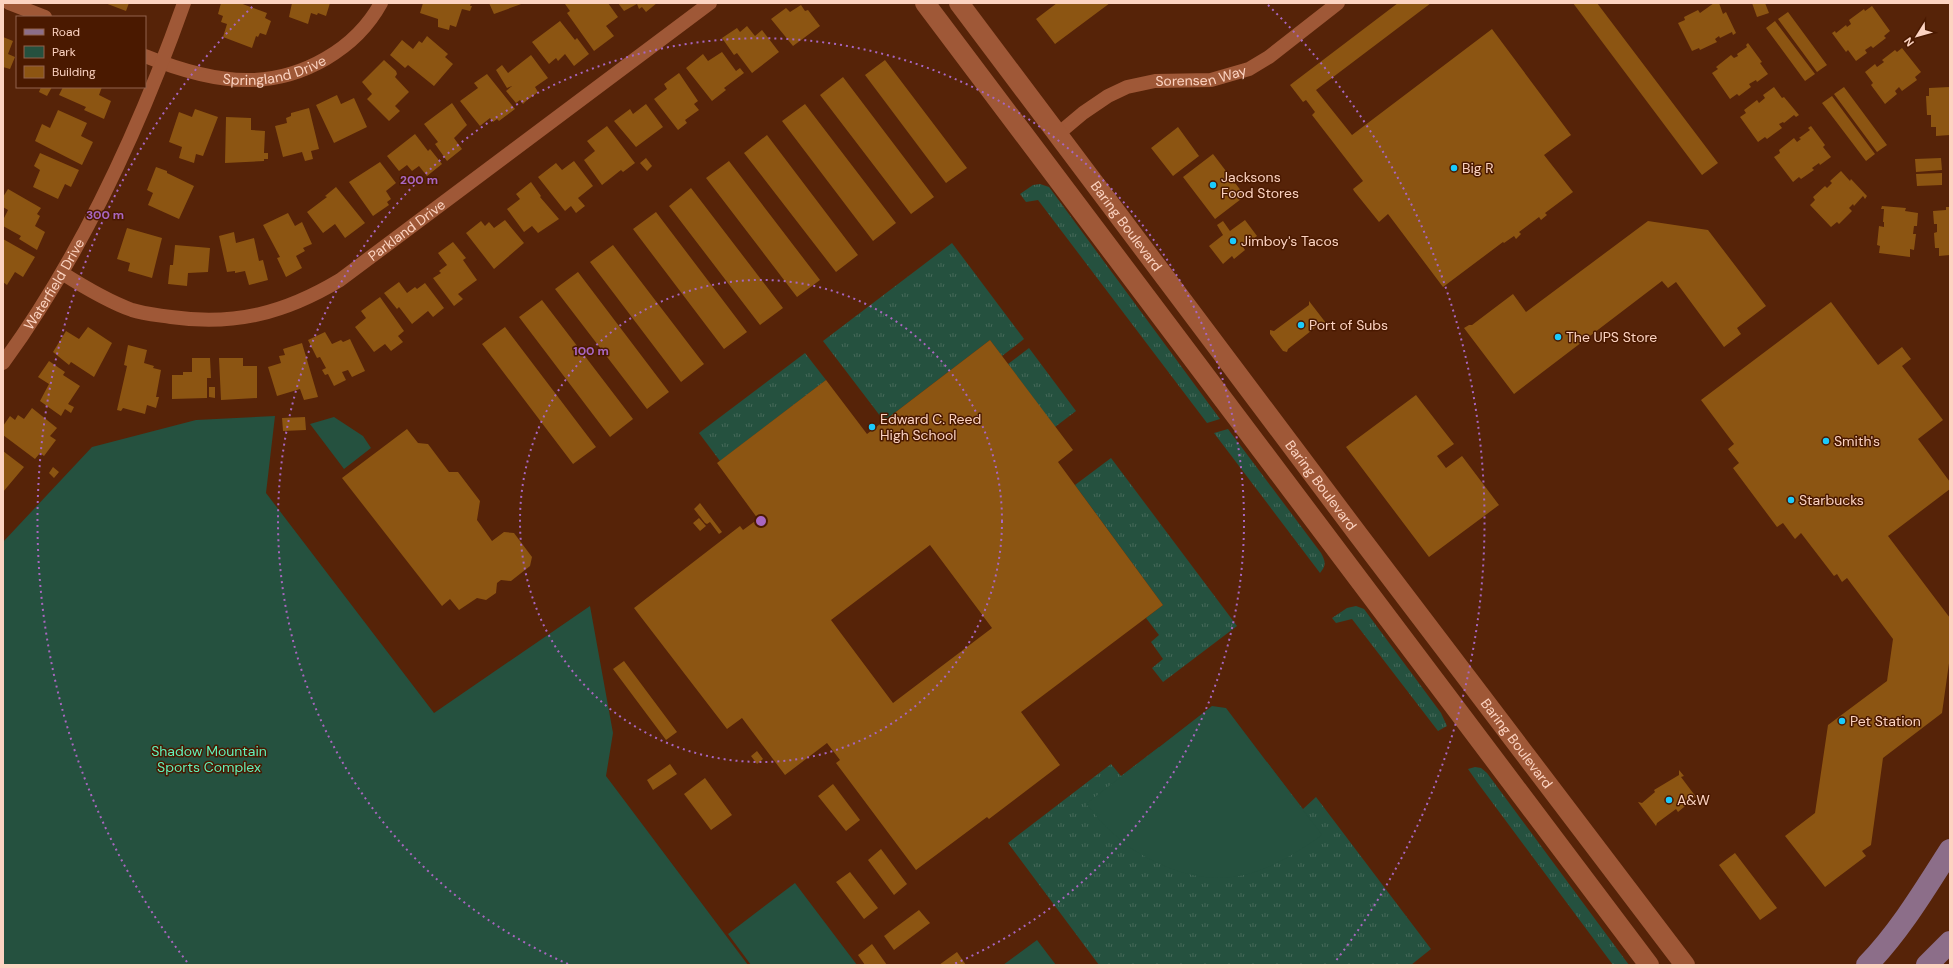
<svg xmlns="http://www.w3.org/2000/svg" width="1953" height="968" font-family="'DM Sans',sans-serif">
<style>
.grass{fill:url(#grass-tufts)}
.park{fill:#25513f}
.building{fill:#8c5512;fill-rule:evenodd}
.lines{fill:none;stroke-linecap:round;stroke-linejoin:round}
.minor{stroke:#9f5837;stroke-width:14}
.secondary{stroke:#9f5837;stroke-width:20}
.primary{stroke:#8c6e89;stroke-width:22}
.ring{fill:none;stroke:#a866c0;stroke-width:2;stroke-dasharray:2 4}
.poi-dot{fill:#1acafc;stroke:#4a1900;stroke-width:1.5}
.labels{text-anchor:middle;stroke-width:3;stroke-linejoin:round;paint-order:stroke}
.street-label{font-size:14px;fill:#fcd3c1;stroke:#4a1900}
.poi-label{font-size:14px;fill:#fcd3c1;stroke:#4a1900;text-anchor:start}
.park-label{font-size:14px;fill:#61f1ba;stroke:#4a1900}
.centre{fill:#a866c0;stroke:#4a1900;stroke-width:2}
.ring-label{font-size:12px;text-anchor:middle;font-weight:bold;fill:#a866c0;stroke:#4a1900;stroke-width:3;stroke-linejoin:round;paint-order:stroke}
</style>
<defs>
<pattern id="grass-tufts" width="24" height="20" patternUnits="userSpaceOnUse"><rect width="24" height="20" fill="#25513f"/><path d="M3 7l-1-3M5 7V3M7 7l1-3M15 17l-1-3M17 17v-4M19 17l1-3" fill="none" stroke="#466959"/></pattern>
</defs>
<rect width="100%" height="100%" fill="#562308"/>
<path class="grass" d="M 1040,184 L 1049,187 L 1220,419 L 1207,423 L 1038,200 L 1026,202 L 1020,194 L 1033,185 Z
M 952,243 L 1024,339 L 1002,356 L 990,340 L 884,421 L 823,341 Z
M 1029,348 L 1076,411 L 1055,427 L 1008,364 Z
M 805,353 L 826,380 L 720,461 L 699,433 Z
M 1228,429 L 1321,553 C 1326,562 1326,566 1320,573 L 1214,433 Z
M 1111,458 L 1237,626 L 1163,682 L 1152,668 L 1163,659 L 1151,642 L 1159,635 L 1146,618 L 1163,605 L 1075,485 Z
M 1356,606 L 1364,609 L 1441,713 L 1447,726 L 1438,731 L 1352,619 L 1336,623 L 1332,618 L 1347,608 Z
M 1159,747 L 1267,762 L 1303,809 L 1316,797 L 1431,949 L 1411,965 L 1099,965 L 1008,843 L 1111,764 L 1121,776 Z
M 1475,767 L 1481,768 L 1487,773 L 1629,965 L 1613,965 L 1477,782 L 1468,769 Z"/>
<path class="park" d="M 275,416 L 266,493 L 434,713 L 590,606 L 613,733 L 606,776 L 748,965 L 3,965 L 3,542 L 92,447 L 196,420 Z
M 334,417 L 363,436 L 371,448 L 344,469 L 310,424 Z
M 1212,706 L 1226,708 L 1322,835 C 1271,871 1229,892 1167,867 C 1148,859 1129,849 1115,835 C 1104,826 1095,814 1086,804 Z
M 795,883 L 857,965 L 751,965 L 728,934 Z
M 1037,940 L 1056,965 L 1003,965 Z"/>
<path class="building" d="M 105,3 L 129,3 L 126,11 Z
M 221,3 L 240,3 L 267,13 L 265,18 L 271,21 L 266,35 L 260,33 L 258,37 L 256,36 L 252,48 L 223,37 L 227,24 L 221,22 L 223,16 L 218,14 Z
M 292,3 L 330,3 L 326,16 L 318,13 L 317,15 L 311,13 L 308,24 L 289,17 Z
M 423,3 L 471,3 L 470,6 L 472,6 L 470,11 L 462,9 L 456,27 L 450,25 L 449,30 L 438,27 L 438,19 L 420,13 Z
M 489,3 L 524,3 L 494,14 Z
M 567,3 L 608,3 L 618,17 L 606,26 L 614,36 L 594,51 L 567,13 L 570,11 L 565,4 Z
M 618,3 L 657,3 L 646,12 L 642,7 L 639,9 L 637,4 L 624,11 Z
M 1057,3 L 1110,3 L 1055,44 L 1036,19 Z
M 1398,3 L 1431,3 L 1316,90 L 1352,135 L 1492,29 L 1571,135 L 1544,155 L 1573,192 L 1545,213 L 1547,215 L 1541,220 L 1539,217 L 1519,232 L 1521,234 L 1516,239 L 1514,236 L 1504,243 L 1503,242 L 1443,287 L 1388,214 L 1379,222 L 1354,191 L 1353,189 L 1363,181 L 1312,115 L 1315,112 L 1306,100 L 1303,102 L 1290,85 Z
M 1573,3 L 1597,3 L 1718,163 L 1702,175 Z
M 1714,3 L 1719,3 L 1723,14 L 1726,12 L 1736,33 L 1733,35 L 1732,32 L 1720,38 L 1719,36 L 1715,39 L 1717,42 L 1700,50 L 1699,48 L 1692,51 L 1678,23 L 1685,20 L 1684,17 L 1698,10 L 1700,13 Z
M 1752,3 L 1765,3 L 1769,13 L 1757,17 Z
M 801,5 L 805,11 L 808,10 L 820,26 L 793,46 L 771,19 L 786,8 L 790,12 Z
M 1872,6 L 1890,31 L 1884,36 L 1886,38 L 1873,48 L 1871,46 L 1865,50 L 1867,53 L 1856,61 L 1848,50 L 1846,52 L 1832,33 L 1835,31 L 1836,33 L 1846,25 L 1847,27 L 1851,24 L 1849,20 L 1864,9 L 1865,11 Z
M 1788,12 L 1827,65 L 1817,72 L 1778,19 Z
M 560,21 L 575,40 L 577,38 L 589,54 L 574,66 L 565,54 L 558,61 L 556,58 L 549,64 L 532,42 Z
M 1775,21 L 1815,74 L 1805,81 L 1766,28 Z
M 747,26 L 755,36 L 762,30 L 779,52 L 752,73 L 737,53 L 734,55 L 722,38 L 737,28 L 740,32 Z
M 427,36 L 448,54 L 445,57 L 453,64 L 434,86 L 408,65 L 405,68 L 390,55 L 402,40 L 413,49 L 419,41 L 422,43 Z
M 3,37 L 13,41 L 8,54 L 15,57 L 10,69 L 3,67 Z
M 1748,43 L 1762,62 L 1760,63 L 1768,74 L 1757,82 L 1756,80 L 1749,84 L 1751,87 L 1739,96 L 1737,94 L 1730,99 L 1712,73 L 1718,69 L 1716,67 L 1731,55 L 1734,58 L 1738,56 L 1737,54 L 1747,47 L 1746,45 Z
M 1902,48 L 1921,72 L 1915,77 L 1917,80 L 1902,91 L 1899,87 L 1895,91 L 1897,94 L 1885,104 L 1871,85 L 1873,83 L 1865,72 L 1875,64 L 1877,67 L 1884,62 L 1882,60 L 1895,50 L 1897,52 Z
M 722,52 L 736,71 L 740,68 L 744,73 L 724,88 L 726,90 L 712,101 L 686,68 L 703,54 L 708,61 Z
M 531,55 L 548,78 L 535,87 L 538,92 L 526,101 L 523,104 L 520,100 L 516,103 L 506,91 L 512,86 L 507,88 L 496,70 L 502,65 L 508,73 Z
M 384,60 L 396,71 L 397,74 L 395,77 L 409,92 L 395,106 L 400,111 L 389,121 L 367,99 L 372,94 L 362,82 Z
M 885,60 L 967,168 L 946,183 L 865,75 Z
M 679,73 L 698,101 L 694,104 L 699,110 L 685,120 L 687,123 L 678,130 L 654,99 L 667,89 L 664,84 Z
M 487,74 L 515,109 L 499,121 L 497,119 L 493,122 L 490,118 L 480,126 L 460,101 L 478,88 L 474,83 Z
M 843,77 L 934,197 L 911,214 L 820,95 Z
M 41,87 L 52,87 L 47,96 L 39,92 Z
M 63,87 L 102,87 L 99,95 L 111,101 L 104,119 L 84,110 L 86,107 L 59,95 Z
M 1774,87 L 1782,98 L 1784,97 L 1799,115 L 1796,117 L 1794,115 L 1784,123 L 1783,122 L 1779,124 L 1782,128 L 1767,139 L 1765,137 L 1758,142 L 1740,117 L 1746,113 L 1744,110 L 1757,100 L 1759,103 L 1765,98 L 1763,95 Z
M 1844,87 L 1887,145 L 1877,152 L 1834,94 Z
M 1950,87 L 1950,135 L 1936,136 L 1936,127 L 1931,127 L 1931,115 L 1927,115 L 1926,96 L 1929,96 L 1929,88 Z
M 337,95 L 341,104 L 354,98 L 367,127 L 334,143 L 316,105 Z
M 1832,96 L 1875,154 L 1866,161 L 1822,103 Z
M 452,103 L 467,125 L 454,138 L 462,149 L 447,161 L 435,144 L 438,142 L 424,124 Z
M 646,104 L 663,127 L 636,147 L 614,121 L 630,109 L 633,114 Z
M 805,104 L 896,223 L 873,241 L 782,121 Z
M 309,108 L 319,149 L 311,151 L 313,159 L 305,161 L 302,152 L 283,157 L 275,126 L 287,123 L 286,118 L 291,116 L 291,113 Z
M 195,109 L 218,117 L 203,156 L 196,154 L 194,163 L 179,158 L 182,147 L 169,142 L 179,112 L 192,117 Z
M 58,110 L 87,123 L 81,136 L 93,142 L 82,165 L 35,141 L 42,124 L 50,128 Z
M 226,117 L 251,118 L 251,130 L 265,131 L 264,153 L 268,153 L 268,159 L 264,159 L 264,161 L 225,163 Z
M 607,126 L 635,163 L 623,172 L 621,170 L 602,185 L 584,160 L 595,151 L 587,141 Z
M 1811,126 L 1825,145 L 1823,147 L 1831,157 L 1820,165 L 1819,163 L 1812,168 L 1814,170 L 1801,179 L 1799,177 L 1793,182 L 1774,157 L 1780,153 L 1779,150 L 1794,138 L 1797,142 L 1801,139 L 1799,138 L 1810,130 L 1808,128 Z
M 1178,127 L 1199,156 L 1173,176 L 1151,148 Z
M 415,134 L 428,151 L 430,149 L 442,164 L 427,176 L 419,166 L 412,171 L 407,165 L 399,171 L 387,156 Z
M 767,135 L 858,255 L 836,272 L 744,153 Z
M 40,153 L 79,170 L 71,187 L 65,184 L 58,199 L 33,187 L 40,170 L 34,166 Z
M 1213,154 L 1245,196 L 1215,219 L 1183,177 Z
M 646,158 L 652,166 L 647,171 L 640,163 Z
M 1941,158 L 1942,170 L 1916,172 L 1915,159 Z
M 574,161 L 593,186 L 578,198 L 585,206 L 576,213 L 571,206 L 565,211 L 538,177 L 556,163 L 562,170 Z
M 729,161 L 820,280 L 797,297 L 706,178 Z
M 380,162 L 396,183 L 386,191 L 391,199 L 387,202 L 389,205 L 373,216 L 349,182 Z
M 156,167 L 167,171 L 167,173 L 194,186 L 179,219 L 148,205 L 153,193 L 147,190 Z
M 1841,171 L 1850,181 L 1851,179 L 1867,196 L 1865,199 L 1863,196 L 1854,206 L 1853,204 L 1849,208 L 1852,211 L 1839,224 L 1837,222 L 1831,227 L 1810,205 L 1815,200 L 1813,197 L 1825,186 L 1827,188 L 1832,183 L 1830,181 Z
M 1942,173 L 1942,185 L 1917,186 L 1916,174 Z
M 531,182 L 541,196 L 540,197 L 559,219 L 538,233 L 532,226 L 524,232 L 507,209 L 520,199 L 516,194 Z
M 336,187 L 365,223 L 345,238 L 335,224 L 323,233 L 307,212 L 327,197 L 325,196 Z
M 691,188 L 783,308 L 760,325 L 669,206 Z
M 8,189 L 41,208 L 37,214 L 40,216 L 35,226 L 45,232 L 37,250 L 19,239 L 21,236 L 3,226 L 3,220 L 8,210 L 3,207 L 3,197 Z
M 1882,206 L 1906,208 L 1905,211 L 1918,213 L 1917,226 L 1914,226 L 1913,234 L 1916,234 L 1914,250 L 1910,249 L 1910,257 L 1879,253 L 1880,246 L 1877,245 L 1879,226 L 1884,227 L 1884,222 L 1883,222 L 1884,209 L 1881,209 Z
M 1946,207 L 1950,207 L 1950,255 L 1939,256 L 1939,248 L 1935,248 L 1934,233 L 1937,232 L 1937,224 L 1934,224 L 1933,211 L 1946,210 Z
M 656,212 L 747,332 L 724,349 L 633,229 Z
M 288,213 L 295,226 L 302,222 L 312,244 L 303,248 L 305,251 L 296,256 L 302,268 L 286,277 L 277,258 L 280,257 L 263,225 Z
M 505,220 L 524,243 L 494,269 L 466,233 L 481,221 L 485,226 L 489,222 L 494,228 Z
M 1245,220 L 1257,236 L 1243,247 L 1245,250 L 1234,259 L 1232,256 L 1223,264 L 1209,246 L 1223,235 L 1217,225 L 1223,221 L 1230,231 Z
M 1648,221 L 1708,230 L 1766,306 L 1737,328 L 1741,334 L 1724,347 L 1676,282 L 1668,288 L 1662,281 L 1514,394 L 1464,328 L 1469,325 L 1472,325 L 1513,294 L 1526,312 Z
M 127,228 L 162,238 L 152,278 L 128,271 L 130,263 L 117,259 Z
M 234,232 L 236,243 L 254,238 L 259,261 L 263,260 L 268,280 L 249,285 L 245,271 L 235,273 L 235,271 L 227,272 L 219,236 Z
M 3,239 L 35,257 L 23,277 L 15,272 L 7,285 L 3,282 Z
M 453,242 L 466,258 L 463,260 L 477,280 L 458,294 L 463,299 L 454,306 L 433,278 L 441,273 L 439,271 L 447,265 L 438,253 Z
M 175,245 L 210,248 L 208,272 L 188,273 L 187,286 L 168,284 L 170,265 L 173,265 Z
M 613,245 L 704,364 L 681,382 L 590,262 Z
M 578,272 L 669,392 L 647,409 L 555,289 Z
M 399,282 L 407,293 L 415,287 L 417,289 L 425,283 L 444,308 L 433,317 L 428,311 L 412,324 L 399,307 L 397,309 L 384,293 Z
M 380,297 L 404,331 L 398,336 L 403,342 L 391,351 L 385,344 L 374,352 L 355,327 L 366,318 L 361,311 Z
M 542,300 L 633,419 L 610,437 L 519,317 Z
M 1309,301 L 1326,323 L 1318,328 L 1316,327 L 1288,349 L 1287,352 L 1283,351 L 1270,334 L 1270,330 L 1274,331 L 1309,305 Z
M 1831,302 L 1878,365 L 1902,347 L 1911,359 L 1902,366 L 1943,420 L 1918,439 L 1950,482 L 1950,489 L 1888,536 L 1950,618 L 1950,656 L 1942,713 L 1883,758 L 1871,845 L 1862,851 L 1866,856 L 1825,887 L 1785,836 L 1815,813 L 1828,725 L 1887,681 L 1893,639 L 1847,578 L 1842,582 L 1837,574 L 1834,576 L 1801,533 L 1795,539 L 1783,523 L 1777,527 L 1733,468 L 1739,463 L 1728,449 L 1734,444 L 1701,400 Z
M 88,327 L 112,343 L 94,377 L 71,362 L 69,365 L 53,352 L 66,331 L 79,339 Z
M 505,327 L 596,447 L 573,464 L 482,344 Z
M 325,332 L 332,344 L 341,340 L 343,342 L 350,339 L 365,371 L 352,377 L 348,370 L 342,372 L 346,380 L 334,386 L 328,374 L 325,375 L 322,370 L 326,368 L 320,357 L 317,358 L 308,340 Z
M 990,340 L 1073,450 L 1058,462 L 1163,605 L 1021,712 L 1060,765 L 989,819 L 987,817 L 916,870 L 836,763 L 840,760 L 827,743 L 785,775 L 742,718 L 727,729 L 634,608 L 740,526 L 743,530 L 758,519 L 717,463 L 826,380 L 867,434 ZM 930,545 L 992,628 L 893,703 L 831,620 Z
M 302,343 L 318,397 L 304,400 L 300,389 L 277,396 L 268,367 L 281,363 L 279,356 L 285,355 L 283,349 Z
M 128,345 L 147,350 L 144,363 L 154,366 L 153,368 L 161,370 L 156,397 L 159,397 L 156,408 L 147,405 L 145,414 L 123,408 L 121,411 L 117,410 L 127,366 L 124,365 Z
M 192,358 L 210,358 L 211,378 L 207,378 L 207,398 L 172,399 L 172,375 L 183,375 L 183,372 L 192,372 Z
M 219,358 L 243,358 L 243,366 L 257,366 L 257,398 L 221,400 Z
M 49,361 L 65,372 L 63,375 L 80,386 L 68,404 L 74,407 L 71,413 L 65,409 L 61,416 L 40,401 L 49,384 L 38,377 Z
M 209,387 L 215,387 L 215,398 L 209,397 Z
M 1416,395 L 1454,444 L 1437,456 L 1446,468 L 1462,456 L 1499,505 L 1429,557 L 1346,447 Z
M 32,408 L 57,428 L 50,436 L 56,440 L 44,456 L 40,453 L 35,459 L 3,435 L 3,426 L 10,416 L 15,420 L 18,415 L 24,419 Z
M 305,417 L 306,430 L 283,431 L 282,418 Z
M 407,429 L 418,443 L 428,444 L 449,472 L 458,472 L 480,501 L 477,520 L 492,541 L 504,532 L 514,533 L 532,557 L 530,566 L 511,581 L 501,580 L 497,583 L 496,593 L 486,600 L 477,598 L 459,610 L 450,599 L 442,606 L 342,478 Z
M 3,451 L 24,467 L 3,492 Z
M 53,467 L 59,472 L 54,478 L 49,473 Z
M 700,503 L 722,532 L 719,534 L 710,522 L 707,524 L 705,523 L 694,509 Z
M 699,518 L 706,526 L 700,531 L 693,523 Z
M 624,661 L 677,732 L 666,740 L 613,669 Z
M 757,751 L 763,759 L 757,764 L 751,756 Z
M 670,764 L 677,774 L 653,790 L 647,780 Z
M 1679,770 L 1684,776 L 1681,777 L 1696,797 L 1678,812 L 1676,809 L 1657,823 L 1656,826 L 1638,802 L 1642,803 L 1655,792 L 1654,790 L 1679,775 Z
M 705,778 L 732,815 L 711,830 L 684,794 Z
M 833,784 L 860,820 L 846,831 L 818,796 Z
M 881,849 L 907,884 L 894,895 L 868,860 Z
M 1735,853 L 1777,908 L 1760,920 L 1719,865 Z
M 850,872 L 878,908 L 864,919 L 836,882 Z
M 919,910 L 930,923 L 894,950 L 884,936 Z
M 872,944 L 887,965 L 865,965 L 858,955 Z
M 957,952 L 966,965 L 939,965 Z"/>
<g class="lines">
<g class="minor">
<path d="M 9,3 L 45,17"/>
<path id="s1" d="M 145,56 C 177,69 216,81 251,80 C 303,79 356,49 381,3"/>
<path id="s2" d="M 1058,134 L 1083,113 L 1108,96 L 1127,87 L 1155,81 L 1211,80 L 1249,69 L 1269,57 L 1338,3"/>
<path id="s3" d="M 62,273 C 84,287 107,301 132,310 C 144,314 158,315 171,317 C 235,326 285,313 340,280 L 710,3"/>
<path id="s4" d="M 3,363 C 81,256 140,127 184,3"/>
</g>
<g class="secondary">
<path d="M 925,3 L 1649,965"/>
<path id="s5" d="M 959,3 L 1360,537 L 1685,965"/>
</g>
<path class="primary" d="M 1867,965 C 1900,931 1925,889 1950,850
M 1927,965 L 1950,942"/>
</g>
<g class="ring">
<circle cx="761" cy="521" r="241"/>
<path d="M568 964A483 483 0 1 1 954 964"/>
<path d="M187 962A724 724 0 0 1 254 5M1268 5A724 724 0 0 1 1335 962"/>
</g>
<g class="poi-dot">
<circle cx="1454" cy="168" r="4"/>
<circle cx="1213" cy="185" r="4"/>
<circle cx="1233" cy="241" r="4"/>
<circle cx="1301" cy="325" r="4"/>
<circle cx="1558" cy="337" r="4"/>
<circle cx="872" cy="427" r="4"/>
<circle cx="1826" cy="441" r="4"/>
<circle cx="1791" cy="500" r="4"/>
<circle cx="1842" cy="721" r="4"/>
<circle cx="1669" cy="800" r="4"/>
</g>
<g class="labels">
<g class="street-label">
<text dy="5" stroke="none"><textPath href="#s1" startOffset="134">Springland Drive</textPath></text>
<text dy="5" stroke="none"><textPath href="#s2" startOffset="159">Sorensen Way</textPath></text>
<text dy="5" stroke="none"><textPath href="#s5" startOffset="279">Baring Boulevard</textPath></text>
<text dy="5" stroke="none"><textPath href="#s3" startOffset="379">Parkland Drive</textPath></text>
<text dy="5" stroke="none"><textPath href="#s4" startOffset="94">Waterfield Drive</textPath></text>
<text dy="5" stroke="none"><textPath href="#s5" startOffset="603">Baring Boulevard</textPath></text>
<text dy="5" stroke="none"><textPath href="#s5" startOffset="927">Baring Boulevard</textPath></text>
</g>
<g class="poi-label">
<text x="1462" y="173">Big R</text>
<text x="1221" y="182">Jacksons<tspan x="1221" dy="16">Food Stores</tspan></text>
<text x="1241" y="246">Jimboy's Tacos</text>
<text x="1309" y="330">Port of Subs</text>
<text x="1566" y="342">The UPS Store</text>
<text x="880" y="424">Edward C. Reed<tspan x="880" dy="16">High School</tspan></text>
<text x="1834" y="446">Smith's</text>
<text x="1799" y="505">Starbucks</text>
<text x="1850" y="726">Pet Station</text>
<text x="1677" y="805">A&amp;W</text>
</g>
<g class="park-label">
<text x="209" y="756">Shadow Mountain<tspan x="209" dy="16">Sports Complex</tspan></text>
</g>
</g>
<circle cx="761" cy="521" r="6" class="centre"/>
<g class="ring-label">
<text x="419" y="184">200 m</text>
<text x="105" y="219">300 m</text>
<text x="591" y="355">100 m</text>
</g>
<rect width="1953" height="968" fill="none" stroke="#fcd3c1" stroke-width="8"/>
<rect x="16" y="16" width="130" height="72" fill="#4a1900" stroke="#91634d"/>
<rect x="24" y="29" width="20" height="6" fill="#8c6e89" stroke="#91634d"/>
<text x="52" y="36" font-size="12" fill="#fcd3c1">Road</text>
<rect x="24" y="46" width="20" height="12" fill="#25513f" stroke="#91634d"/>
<text x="52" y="56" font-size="12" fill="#fcd3c1">Park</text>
<rect x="24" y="66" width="20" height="12" fill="#8c5512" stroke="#91634d"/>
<text x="52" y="76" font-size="12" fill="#fcd3c1">Building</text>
<g transform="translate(1917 36) rotate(233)" stroke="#4a1900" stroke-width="3" paint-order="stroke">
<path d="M0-3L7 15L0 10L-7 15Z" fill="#fcd3c1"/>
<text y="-6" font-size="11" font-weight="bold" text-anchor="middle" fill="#fcd3c1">N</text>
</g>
</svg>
